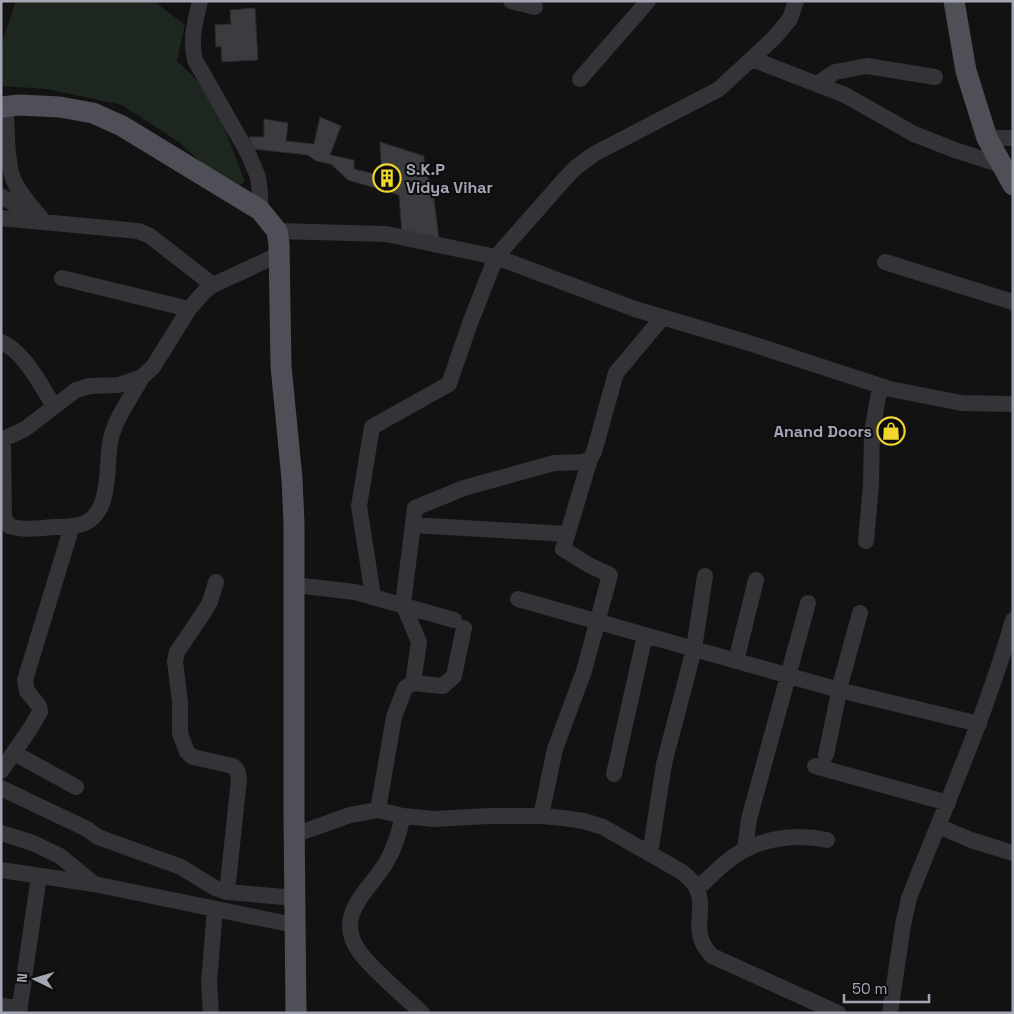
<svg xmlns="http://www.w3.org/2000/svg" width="1014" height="1014" font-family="'Space Grotesk',sans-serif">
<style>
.green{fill:#1e2620}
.building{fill:#3c3c40;stroke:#2c2c2f}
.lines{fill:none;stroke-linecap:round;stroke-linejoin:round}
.minor{stroke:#333338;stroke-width:16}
.major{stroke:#4f4f57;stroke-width:21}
.labels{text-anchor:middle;stroke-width:4;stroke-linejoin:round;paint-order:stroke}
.poi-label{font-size:16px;font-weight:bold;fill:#a3a5b4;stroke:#0d0d0e;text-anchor:start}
</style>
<rect width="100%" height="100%" fill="#121213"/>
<path class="green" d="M 16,1 L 154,1 L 185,25 L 177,61 L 212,95 L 245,182 L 230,189 L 180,143 L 122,105 L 47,89 L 1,86 L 1,45 Z"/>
<path class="building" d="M 255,8 L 258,60 L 222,62 L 221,46 L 216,47 L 215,25 L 231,24 L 230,10 Z
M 320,117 L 341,126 L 330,155 L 354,160 L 354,169 L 382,176 L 380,142 L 424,156 L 424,172 L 432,184 L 439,239 L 402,233 L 399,195 L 348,180 L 331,164 L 316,161 L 308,155 L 254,149 L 249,137 L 264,137 L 264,119 L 288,123 L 286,141 L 314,144 Z"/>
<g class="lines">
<path class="minor" d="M 200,1 C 195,22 190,39 195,60 L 248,153 L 258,177 L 260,193 L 260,210
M 511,1 L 535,7
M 752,59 L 845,95 L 914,134 L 955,150 L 1001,165
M 580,79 L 648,1
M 817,84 L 835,72 L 867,66 L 935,77
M 987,138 L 1013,138
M 1,196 L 44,222 C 34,209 21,196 14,181 C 6,163 7,127 6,107
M 1,218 L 138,231 L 150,236 L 213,285
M 277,231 L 386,234 L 496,257 L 635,309 L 746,342 L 890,389 L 962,403 L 1013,404
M 885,262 L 1013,302
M 62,278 L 189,309
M 1,342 C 24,351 41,386 54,406
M 1,440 L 25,429 L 76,390 L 90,386 L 119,385 L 142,377 L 153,367 L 189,309 L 204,292 L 213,285 L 280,254
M 3,440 L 4,517 L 9,526 C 24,531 39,528 55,527 C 64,527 76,527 85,523 C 113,510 105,463 111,438 C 116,417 132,396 142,377
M 413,525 L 567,534
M 866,541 L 871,484 L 872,432 L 880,386
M 216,582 L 210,602 L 204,612 L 177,652 L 175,661 L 180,702 L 180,733 L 187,752 L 193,757 L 233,766 L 237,770 L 239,779 L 227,892
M 295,585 L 355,592 L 454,620
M 373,596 L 359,506 L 372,427 L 449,384 L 470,323 L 496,257 L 562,182 L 575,168 L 594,154 L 719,89 L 773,39 L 790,19 L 796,1
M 518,599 L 839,690 L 979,724
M 736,661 L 756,580
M 413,683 L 419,642 L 403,604 L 415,508 L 464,488 L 554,463 L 583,462 L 590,459 L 594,452 L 616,373 L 663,317
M 14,753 L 76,787
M 826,755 L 841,682 L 860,613
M 815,766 L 948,803
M 1,771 L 30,729 L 40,712 L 39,706 L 27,691 L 25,680 L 72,526
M 614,774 L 645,635
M 1,788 L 87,829 L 98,837 L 181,867 L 215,888 L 227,892 L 295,898
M 378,810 L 394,717 L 405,688 L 413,683 L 443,686 L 454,676 L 464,628
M 403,816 C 399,833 395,848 386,863 C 367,893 332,917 361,954 C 376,973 403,995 422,1013
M 541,816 L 555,749 L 584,671 L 610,575 L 589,565 L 563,549 L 590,459
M 938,826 L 971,840 L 1013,853
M 1,833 L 33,843 L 60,856 L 94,884
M 294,835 L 350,815 L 378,810 L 403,816 L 434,819 L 489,816 L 541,816 L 563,818 L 584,821 L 603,827 L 682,872 C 688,877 694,882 697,889 C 707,914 688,931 712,956 L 838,1013
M 745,849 L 749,819 L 808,603
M 650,854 L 664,764 L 694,649 L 705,576
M 1,870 L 94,884 L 294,925
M 697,889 C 712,875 728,858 746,849 C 770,837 801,834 827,840
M 1,1006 L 20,1008
M 19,1013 L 39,876
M 211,1013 L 209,982 L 215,909
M 890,1013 L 903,925 L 909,898 C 945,806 986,715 1013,620"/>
<path class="major" d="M 954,1 L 966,71 L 987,138 L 1013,185
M 1,107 L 19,105 L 60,107 L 93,113 L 122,126 L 260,210 L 277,231 L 279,244 L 281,366 L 292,479 L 294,523 L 294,815 L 296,1013"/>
</g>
<defs>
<g id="building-ring" transform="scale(1.4375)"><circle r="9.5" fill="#0d0d0e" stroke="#f0d62d" stroke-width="1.5"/><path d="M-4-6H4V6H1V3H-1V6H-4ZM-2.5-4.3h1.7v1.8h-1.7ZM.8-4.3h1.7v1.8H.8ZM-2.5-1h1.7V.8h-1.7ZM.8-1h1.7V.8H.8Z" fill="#f0d62d"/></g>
<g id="shop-ring" transform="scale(1.4375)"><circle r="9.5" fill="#0d0d0e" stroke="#f0d62d" stroke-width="1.5"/><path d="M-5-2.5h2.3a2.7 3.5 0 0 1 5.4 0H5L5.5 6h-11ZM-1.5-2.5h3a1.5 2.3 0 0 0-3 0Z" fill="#f0d62d"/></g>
</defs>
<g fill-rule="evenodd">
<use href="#building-ring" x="387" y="178"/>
<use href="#shop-ring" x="891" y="431"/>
</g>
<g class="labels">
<g class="poi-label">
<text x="406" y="175">S.K.P<tspan x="406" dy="18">Vidya Vihar</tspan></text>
<text x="872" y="437" text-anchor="end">Anand Doors</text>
</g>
</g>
<rect width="1014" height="1014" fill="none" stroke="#a3a5b4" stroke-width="5"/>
<g transform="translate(35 979) rotate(275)" stroke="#0d0d0e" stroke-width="4" paint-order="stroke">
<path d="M0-4L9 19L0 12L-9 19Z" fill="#a3a5b4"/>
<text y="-8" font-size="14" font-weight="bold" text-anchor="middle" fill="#a3a5b4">N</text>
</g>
<path d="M844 994v8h85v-8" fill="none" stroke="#a3a5b4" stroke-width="2.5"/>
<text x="852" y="994" font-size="15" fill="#a3a5b4" stroke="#0d0d0e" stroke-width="4" paint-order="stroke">50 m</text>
</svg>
